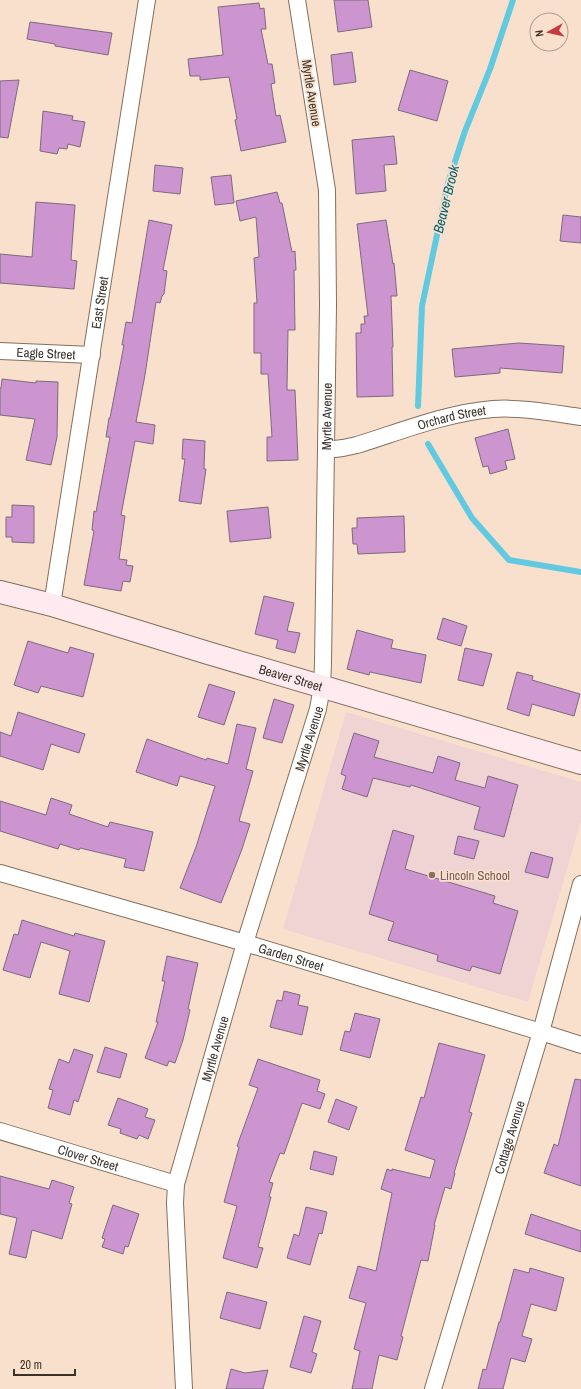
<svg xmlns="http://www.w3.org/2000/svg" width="581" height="1389" font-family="'Archivo Narrow',sans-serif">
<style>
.education{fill:#efd4d3}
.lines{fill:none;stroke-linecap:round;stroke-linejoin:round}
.stream{stroke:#61cae0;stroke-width:6}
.building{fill:#cc95cf;stroke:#7d6a7e}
.street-casing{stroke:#846f5c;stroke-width:18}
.secondary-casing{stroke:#846f5c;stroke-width:24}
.street{stroke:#fff;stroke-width:16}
.secondary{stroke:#feeaef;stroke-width:22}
.education-dot{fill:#8d6e63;stroke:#f9e0cc;stroke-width:1.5}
.labels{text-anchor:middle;stroke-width:3.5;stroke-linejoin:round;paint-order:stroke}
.street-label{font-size:13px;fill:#3a3129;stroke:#f9e0cc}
.education-label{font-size:13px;fill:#785e54;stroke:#f9e0cc;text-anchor:start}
.water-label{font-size:14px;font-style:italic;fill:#005f6e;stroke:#f9e0cc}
</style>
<rect width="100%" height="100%" fill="#f9e0cc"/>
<path class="education" d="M 346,712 L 581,782 L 581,821 L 528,1002 L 283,929 Z"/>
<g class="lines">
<path class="stream" d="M 418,406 L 422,306 L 448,183 L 465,131 L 490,69 L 513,0
M 428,444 L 472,518 L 509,560 L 581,572"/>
</g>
<path class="building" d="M 334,0 L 368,0 L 372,27 L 338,32 Z
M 259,3 L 260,9 L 264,8 L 266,29 L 261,29 L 268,64 L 272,64 L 275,83 L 271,84 L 276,116 L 280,115 L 286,142 L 241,151 L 235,120 L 237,119 L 229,77 L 200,80 L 200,76 L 190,76 L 188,59 L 223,55 L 218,7 Z
M 30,22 L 112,33 L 108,55 L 55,46 L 55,44 L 27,39 Z
M 352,52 L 356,82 L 334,85 L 331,55 Z
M 410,70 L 448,81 L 437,121 L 398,110 Z
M 19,80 L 8,138 L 0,137 L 0,81 Z
M 43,111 L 73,116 L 72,120 L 85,122 L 80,147 L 68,144 L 67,149 L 59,148 L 57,154 L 40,151 Z
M 394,136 L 397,164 L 384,165 L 386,191 L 356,194 L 352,140 Z
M 155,165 L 183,168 L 180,194 L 153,191 Z
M 231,175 L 234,203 L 215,205 L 211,177 Z
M 277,192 L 280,203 L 282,203 L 292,252 L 295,251 L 296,270 L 294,270 L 295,330 L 288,330 L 287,390 L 295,390 L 298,460 L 267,461 L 267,437 L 272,437 L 268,374 L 261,374 L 261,353 L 254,353 L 254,303 L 257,303 L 254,258 L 259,257 L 256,217 L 240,221 L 236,201 Z
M 36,202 L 75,205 L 71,260 L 77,261 L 74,289 L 0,283 L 0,254 L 32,257 Z
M 563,215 L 581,217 L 581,243 L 560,241 Z
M 149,220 L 172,225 L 163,270 L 167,271 L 164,294 L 162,296 L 160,303 L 156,302 L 145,375 L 136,422 L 155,425 L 153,444 L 135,441 L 121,515 L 125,516 L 119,559 L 127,560 L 126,565 L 133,566 L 130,582 L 123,581 L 121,591 L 84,585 L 94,531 L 92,530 L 94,511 L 96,512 L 110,437 L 106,437 L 109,418 L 110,418 L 124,345 L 122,345 L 126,322 L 132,323 Z
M 386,220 L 393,264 L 394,263 L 397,296 L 391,296 L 393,347 L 392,347 L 393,396 L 357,397 L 356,333 L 361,333 L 361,324 L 365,324 L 364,316 L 368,316 L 357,224 Z
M 519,343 L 564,346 L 562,373 L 500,368 L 500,373 L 455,377 L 452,349 Z
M 2,379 L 36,383 L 36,381 L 58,382 L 57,437 L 51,465 L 26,460 L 35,419 L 0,415 L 0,388 L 1,388 Z
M 508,429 L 515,459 L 505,461 L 507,469 L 490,474 L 488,466 L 483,467 L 475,438 Z
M 183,439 L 205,441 L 204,469 L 206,469 L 201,504 L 179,501 L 185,459 L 182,459 Z
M 12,505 L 34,506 L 34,543 L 12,542 L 12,537 L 6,537 L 6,517 L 12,517 Z
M 268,507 L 271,538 L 230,542 L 227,511 Z
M 404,516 L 405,552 L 358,554 L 357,544 L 353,544 L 352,528 L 357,528 L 357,518 Z
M 264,596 L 294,603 L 287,631 L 300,633 L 295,653 L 276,648 L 278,640 L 255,634 Z
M 443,618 L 467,626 L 461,646 L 437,639 Z
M 357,630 L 393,640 L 391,648 L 426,655 L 421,683 L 370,672 L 369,675 L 347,669 Z
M 28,641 L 68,653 L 70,647 L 94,654 L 83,697 L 41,686 L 38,693 L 14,685 Z
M 465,648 L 492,654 L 483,686 L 458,680 Z
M 517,672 L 533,676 L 532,680 L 580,694 L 574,716 L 532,704 L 529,716 L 507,709 Z
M 209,684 L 235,692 L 224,725 L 198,717 Z
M 274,699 L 294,705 L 282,743 L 263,738 Z
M 18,712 L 85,734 L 79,753 L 51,744 L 43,770 L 0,756 L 0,732 L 11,736 Z
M 237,724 L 256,728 L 246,769 L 253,771 L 239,821 L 250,824 L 242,849 L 221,903 L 180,888 L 196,847 L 215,786 L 180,776 L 177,786 L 136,772 L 147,739 L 206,760 L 207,758 L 228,764 Z
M 354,733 L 379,741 L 374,757 L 433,773 L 438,756 L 460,763 L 455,780 L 485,788 L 488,776 L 518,785 L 504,837 L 474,829 L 480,807 L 411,785 L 410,787 L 373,778 L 367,797 L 342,789 L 346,776 L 341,774 Z
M 51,798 L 72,805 L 69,814 L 108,827 L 110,822 L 153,832 L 144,871 L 124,867 L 126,859 L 80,848 L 79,850 L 60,844 L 58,849 L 0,831 L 0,801 L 46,815 Z
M 393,830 L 414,836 L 405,869 L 495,896 L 493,903 L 518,911 L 500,974 L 472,966 L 470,971 L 437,961 L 438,955 L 388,940 L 394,922 L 369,914 Z
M 458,836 L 479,841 L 474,859 L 454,854 Z
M 531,852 L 553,858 L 548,878 L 525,872 Z
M 22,920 L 74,936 L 75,933 L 105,941 L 89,1002 L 59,994 L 70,951 L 41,942 L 30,978 L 3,970 L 14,934 L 18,935 Z
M 167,956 L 198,963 L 188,1009 L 190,1010 L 183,1040 L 175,1063 L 169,1061 L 167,1066 L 145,1058 L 158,1022 L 156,1022 L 165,981 L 162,981 Z
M 284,991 L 300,995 L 298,1005 L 308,1007 L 302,1035 L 270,1027 L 277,1000 L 282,1001 Z
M 355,1013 L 380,1019 L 370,1058 L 340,1050 L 345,1031 L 350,1032 Z
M 439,1043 L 485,1055 L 469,1112 L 472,1113 L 454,1173 L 455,1173 L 451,1189 L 445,1187 L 434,1225 L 435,1225 L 428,1261 L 421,1260 L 401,1336 L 403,1337 L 397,1360 L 379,1355 L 372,1389 L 352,1389 L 360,1351 L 354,1349 L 366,1303 L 349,1298 L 358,1266 L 376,1271 L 392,1193 L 381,1189 L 387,1169 L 392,1171 L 392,1169 L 430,1178 L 435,1160 L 405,1150 L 421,1097 L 424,1098 Z
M 105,1047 L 127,1054 L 120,1078 L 97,1072 Z
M 74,1049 L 93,1055 L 78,1102 L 74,1100 L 70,1115 L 48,1108 L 53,1090 L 49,1089 L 59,1059 L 69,1063 Z
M 258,1059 L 320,1080 L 317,1091 L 325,1094 L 320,1109 L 302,1103 L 284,1154 L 280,1153 L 269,1182 L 273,1183 L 269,1197 L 271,1197 L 258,1247 L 263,1248 L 257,1268 L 223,1258 L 237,1206 L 224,1202 L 239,1147 L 237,1146 L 258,1088 L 249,1085 Z
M 575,1079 L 581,1080 L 581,1186 L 544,1173 L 554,1144 L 558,1146 Z
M 118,1098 L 148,1109 L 145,1117 L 155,1120 L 148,1139 L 139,1135 L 137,1139 L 120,1133 L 121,1129 L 108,1125 Z
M 336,1099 L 357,1107 L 349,1130 L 328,1122 Z
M 314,1151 L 337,1157 L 333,1175 L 310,1169 Z
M 0,1176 L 49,1189 L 52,1180 L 74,1187 L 69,1203 L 72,1204 L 62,1239 L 32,1230 L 26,1258 L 9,1254 L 17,1218 L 0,1214 Z
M 113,1205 L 139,1214 L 128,1247 L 125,1246 L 123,1254 L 102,1247 L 105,1239 L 102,1238 Z
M 306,1207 L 327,1212 L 322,1234 L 319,1233 L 310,1265 L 287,1258 L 294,1234 L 299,1236 Z
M 531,1214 L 581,1231 L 581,1252 L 525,1234 Z
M 530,1268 L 564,1278 L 556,1311 L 531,1304 L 522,1336 L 532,1339 L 525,1362 L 511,1358 L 503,1389 L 478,1389 L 483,1369 L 486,1370 L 499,1322 L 500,1322 L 514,1269 L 529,1273 Z
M 227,1292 L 267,1302 L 260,1329 L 220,1318 Z
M 304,1316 L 321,1321 L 312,1352 L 317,1354 L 311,1373 L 290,1367 Z
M 231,1369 L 245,1373 L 268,1370 L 263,1389 L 226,1389 Z"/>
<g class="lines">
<g class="street-casing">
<g id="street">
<path id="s1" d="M 0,351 L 92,355"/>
<path id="s2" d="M 326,450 L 343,448 L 357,445 C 402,431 446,413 493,409 C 522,407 552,413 581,417"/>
<path id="s3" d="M 52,605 L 147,0"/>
<path id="s4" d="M 0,873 L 245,943 L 541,1032 L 581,1045"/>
<path id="s5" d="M 0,1131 L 176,1184"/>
<path id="s6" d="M 184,1389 L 175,1203 L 176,1184 L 245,943 L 318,709 L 322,687 L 323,663 L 328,305 L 327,190 L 297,0"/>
<path id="s7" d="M 433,1389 L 541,1032 L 581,884"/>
</g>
</g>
<g class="secondary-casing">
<g id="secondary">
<path id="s8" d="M 0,592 L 52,605 L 208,653 L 581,763"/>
</g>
</g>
<use href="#street" class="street"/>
<use href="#secondary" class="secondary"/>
</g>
<circle class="education-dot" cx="432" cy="875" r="4"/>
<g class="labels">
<g class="street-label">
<text transform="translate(312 93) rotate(81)" y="5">Myrtle Avenue</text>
<text dy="5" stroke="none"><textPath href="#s3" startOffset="306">East Street</textPath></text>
<text dy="5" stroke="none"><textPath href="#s1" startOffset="46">Eagle Street</textPath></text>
<text dy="5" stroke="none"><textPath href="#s6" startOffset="994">Myrtle Avenue</textPath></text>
<text dy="5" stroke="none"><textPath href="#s2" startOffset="130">Orchard Street</textPath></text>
<text dy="5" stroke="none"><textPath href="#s8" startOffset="303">Beaver Street</textPath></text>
<text dy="5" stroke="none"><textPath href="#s6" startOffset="670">Myrtle Avenue</textPath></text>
<text dy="5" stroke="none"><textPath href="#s4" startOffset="303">Garden Street</textPath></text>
<text dy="5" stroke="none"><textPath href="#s6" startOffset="346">Myrtle Avenue</textPath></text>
<text dy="5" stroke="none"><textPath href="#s7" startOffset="263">Cottage Avenue</textPath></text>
<text dy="5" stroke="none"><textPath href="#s5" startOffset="92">Clover Street</textPath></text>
</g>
<g class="education-label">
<text x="440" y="880">Lincoln School</text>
</g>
<g class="water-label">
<text transform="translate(446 199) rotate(-76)" y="5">Beaver Brook</text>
</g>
</g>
<g transform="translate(549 32) rotate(262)"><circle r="19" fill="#f9e0cc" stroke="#ad9a8b"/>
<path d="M0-3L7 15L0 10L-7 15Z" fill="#c8393b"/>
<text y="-6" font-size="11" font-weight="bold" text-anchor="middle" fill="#3a3129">N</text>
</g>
<path d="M14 1369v6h61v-6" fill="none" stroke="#3a3129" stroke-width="2"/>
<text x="20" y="1369" font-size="12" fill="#3a3129" stroke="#f9e0cc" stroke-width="3" paint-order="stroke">20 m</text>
</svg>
